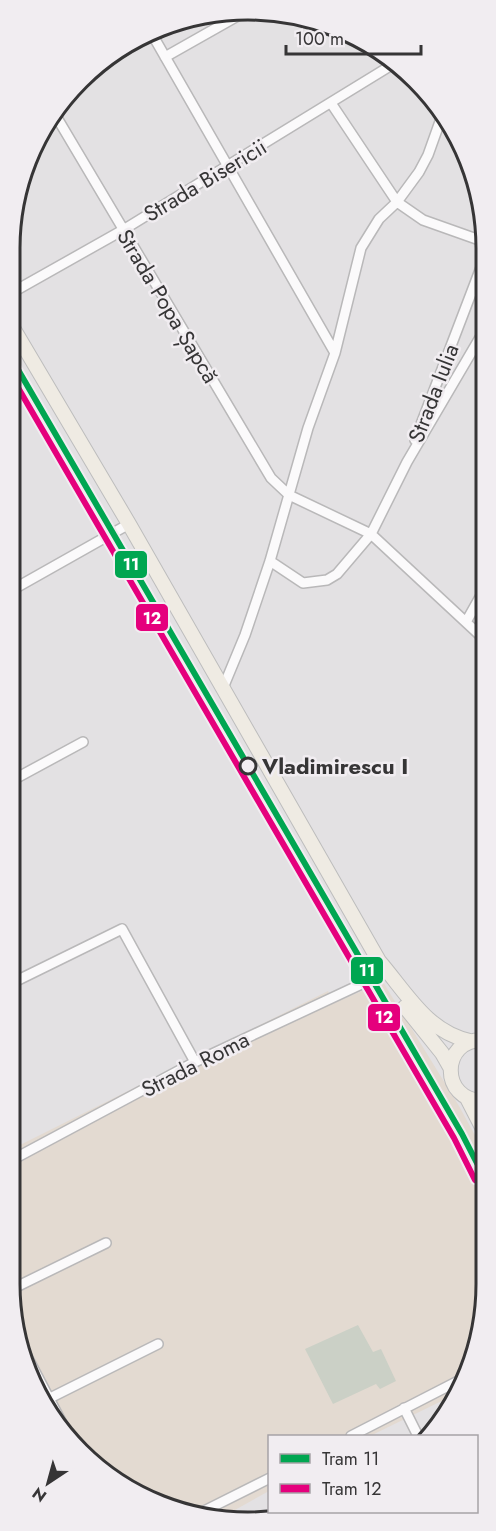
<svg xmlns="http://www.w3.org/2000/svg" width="496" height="1531" font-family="Jost,sans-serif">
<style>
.industrial{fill:#e3dad1}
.green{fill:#cbd0c6}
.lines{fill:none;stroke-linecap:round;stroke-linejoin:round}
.minor-casing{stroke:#b9b8b9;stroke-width:12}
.primary-casing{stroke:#bdbdbd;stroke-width:16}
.minor{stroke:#fbfafb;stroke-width:9}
.primary{stroke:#efebe3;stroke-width:14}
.tram-1-casing{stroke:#f1edf1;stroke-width:10}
.tram-2-casing{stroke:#f1edf1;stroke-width:10}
.tram-1{stroke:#00a651;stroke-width:6}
.tram-2{stroke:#e5007d;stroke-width:6}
.stop-dot{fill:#f1edf1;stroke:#363536;stroke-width:3}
.labels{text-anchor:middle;stroke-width:5;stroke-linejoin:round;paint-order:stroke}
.street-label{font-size:22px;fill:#363536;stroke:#f1edf1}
.stop-label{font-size:22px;font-weight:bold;fill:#363536;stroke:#f1edf1;text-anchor:start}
.rim{fill:none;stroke:#363536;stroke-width:3}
.line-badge{stroke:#f1edf1;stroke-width:2}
.badge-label{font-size:16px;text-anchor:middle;font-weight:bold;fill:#fff}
</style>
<rect width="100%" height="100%" fill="#e3e1e3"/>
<path class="industrial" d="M 383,982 L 459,1106 L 483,1150 L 482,1330 L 456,1394 L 370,1436 L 270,1436 L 269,1491 L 217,1520 L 142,1497 L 69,1441 L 49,1409 L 25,1362 L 9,1283 L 10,1150 L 328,991 L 334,1003 Z"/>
<path class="green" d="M 358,1325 L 373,1352 L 381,1349 L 396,1381 L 380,1389 L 376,1384 L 333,1404 L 305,1349 Z"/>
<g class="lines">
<g class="minor-casing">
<path id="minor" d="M 326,25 L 351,35
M 152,34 L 335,353
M 165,57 L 241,14
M 331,103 L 397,202 L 423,220 L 485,242
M 53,111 L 271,478 L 289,495 L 371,534 L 484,639
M 13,292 L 123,230 L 395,63
M 415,440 L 485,257
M 270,561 L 303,583 L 327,580 L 337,574 L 371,534 L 407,462 L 485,329
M 12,590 L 129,524
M 466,622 L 484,590
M 223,688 L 245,635 L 270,561 L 308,428 L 335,353 L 361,248 L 379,219 L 397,202 L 419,172 L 428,155 L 443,113
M 11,781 L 83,742
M 10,984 L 122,929 L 195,1062
M 10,1161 L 195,1062 L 383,974
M 10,1290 L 106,1243
M 21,1345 L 73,1444
M 44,1401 L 158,1344
M 404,1408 L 418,1436
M 351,1436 L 462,1379
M 198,1514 L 270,1478"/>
</g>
<g class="primary-casing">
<path id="primary" d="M 13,328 L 129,524 L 379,961 C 406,992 427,1032 470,1041
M 405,1007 L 442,1053 L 450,1067
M 467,1098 L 483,1129
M 483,1101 C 440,1101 440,1039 483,1040"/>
</g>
<use href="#minor" class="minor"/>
<use href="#primary" class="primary"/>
<g class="tram-1-casing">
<path id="tram-1" d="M 13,361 L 462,1134 L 483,1175"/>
</g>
<g class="tram-2-casing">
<path id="tram-2" d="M 13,379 L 454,1138 L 475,1180"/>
</g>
<use href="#tram-1" class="tram-1"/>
<use href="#tram-2" class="tram-2"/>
</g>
<circle class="stop-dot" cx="248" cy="766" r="8"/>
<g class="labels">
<g class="street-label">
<text transform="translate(205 180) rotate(-31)" y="8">Strada Bisericii</text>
<text transform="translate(168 306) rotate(59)" y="8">Strada Popa Șapcă</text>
<text transform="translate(433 393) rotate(-69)" y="8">Strada Iulia</text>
<text transform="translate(195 1064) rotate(-27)" y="8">Strada Roma</text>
</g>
<g class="stop-label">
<text x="262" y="774">Vladimirescu I</text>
</g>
</g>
<path d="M0 0H496V1531H0ZM248 20H248A228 228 0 0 1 476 248V1284A228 228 0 0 1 248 1512H248A228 228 0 0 1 20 1284V248A228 228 0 0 1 248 20Z" fill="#f1edf1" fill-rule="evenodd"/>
<path class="rim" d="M248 20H248A228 228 0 0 1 476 248V1284A228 228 0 0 1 248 1512H248A228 228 0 0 1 20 1284V248A228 228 0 0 1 248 20Z"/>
<g class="line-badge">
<rect x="114" y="550" width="34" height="29" rx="6" fill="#00a651"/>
<rect x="135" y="603" width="34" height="29" rx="6" fill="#e5007d"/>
<rect x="350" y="956" width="34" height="29" rx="6" fill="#00a651"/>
<rect x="367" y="1003" width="34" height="29" rx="6" fill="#e5007d"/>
</g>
<g class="badge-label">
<text x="131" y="570">11</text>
<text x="152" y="624">12</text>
<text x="367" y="976">11</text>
<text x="384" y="1023">12</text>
</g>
<rect x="268" y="1435" width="210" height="78" fill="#f1edf1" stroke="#a6a3a6" stroke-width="1.5"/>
<rect x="280" y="1454" width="30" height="9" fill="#00a651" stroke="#a6a3a6" stroke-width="1.5"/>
<text x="322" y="1465" font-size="18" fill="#363536">Tram 11</text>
<rect x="280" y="1484" width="30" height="9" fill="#e5007d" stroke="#a6a3a6" stroke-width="1.5"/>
<text x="322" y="1495" font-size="18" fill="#363536">Tram 12</text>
<g transform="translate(48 1483) rotate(216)" stroke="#f1edf1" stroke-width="4.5" paint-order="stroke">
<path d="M0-4.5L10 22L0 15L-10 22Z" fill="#363536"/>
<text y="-9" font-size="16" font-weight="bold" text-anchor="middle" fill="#363536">N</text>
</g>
<path d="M286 45v9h135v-9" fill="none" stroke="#363536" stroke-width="3"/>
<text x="295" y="45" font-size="18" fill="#363536" stroke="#f1edf1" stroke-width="4.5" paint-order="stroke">100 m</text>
</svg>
